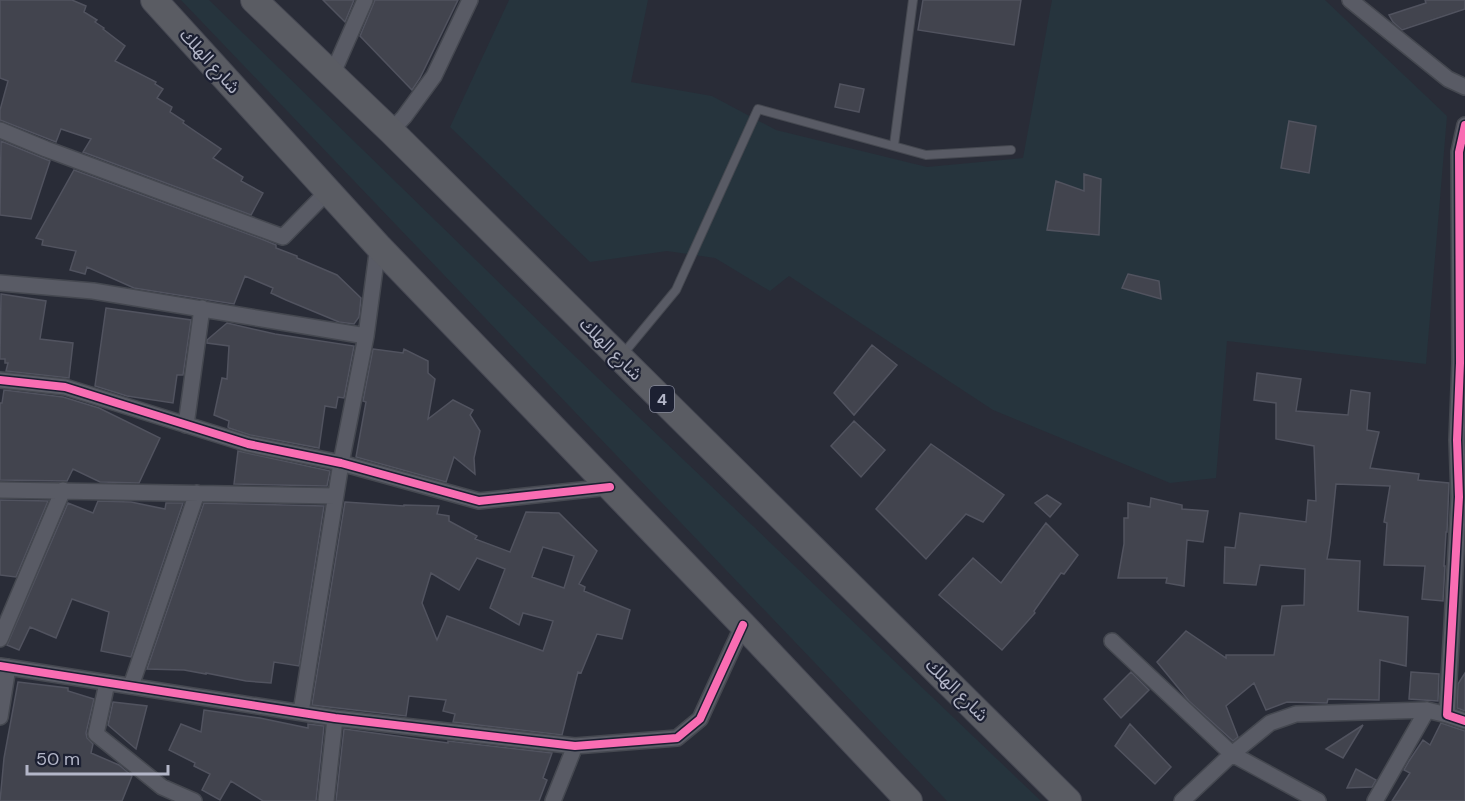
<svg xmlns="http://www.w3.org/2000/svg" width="1465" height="801" font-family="'DM Sans','Noto Sans Arabic',sans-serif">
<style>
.green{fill:#26343d}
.building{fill:#42444e;stroke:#51535f;stroke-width:1.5;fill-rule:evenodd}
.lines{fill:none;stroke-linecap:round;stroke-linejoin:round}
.service-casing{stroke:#454850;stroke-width:10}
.minor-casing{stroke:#454850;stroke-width:18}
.trunk-casing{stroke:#464853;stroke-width:28}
.service{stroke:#595b65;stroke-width:8}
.minor{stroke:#595b65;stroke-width:15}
.trunk{stroke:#5a5c63;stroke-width:26}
.cycleway-casing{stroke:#1c2032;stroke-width:11}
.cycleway{stroke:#f96db3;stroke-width:8}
.labels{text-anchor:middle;stroke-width:4.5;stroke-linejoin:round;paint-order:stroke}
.shield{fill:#1c2032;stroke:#86899b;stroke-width:1.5}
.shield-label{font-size:16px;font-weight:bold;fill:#b3b6c8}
.street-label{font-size:18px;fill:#b3b6c8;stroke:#1c2032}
</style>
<rect width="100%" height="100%" fill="#292c37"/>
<path class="green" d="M 181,0 L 209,0 L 556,338 L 1041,801 L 947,801 Z
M 509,0 L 648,0 L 631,82 L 712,96 L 776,130 L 927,167 L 1023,158 L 1052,0 L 1325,0 L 1447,116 L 1426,364 L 1227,341 L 1216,478 L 1170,483 L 993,410 L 789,276 L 770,291 L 715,258 L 667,251 L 590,262 L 450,127 Z"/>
<path class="building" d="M 0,0 L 72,0 L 86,6 L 84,12 L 97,20 L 95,22 L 104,28 L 103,29 L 125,46 L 115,61 L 156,82 L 155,84 L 163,89 L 157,98 L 172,107 L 170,112 L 184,121 L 183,123 L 221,149 L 213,158 L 243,177 L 241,181 L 263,193 L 251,215 L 83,152 L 91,139 L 61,129 L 56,142 L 0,120 L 0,110 L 8,81 L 0,78 Z
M 323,0 L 354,0 L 345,22 Z
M 375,0 L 458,0 L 420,78 L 412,90 L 360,36 Z
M 923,0 L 1021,0 L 1014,45 L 918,30 Z
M 1425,0 L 1465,0 L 1465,9 L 1402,30 L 1393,22 L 1389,15 L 1426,3 Z
M 840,84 L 864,89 L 859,112 L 835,107 Z
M 1289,121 L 1316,126 L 1309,173 L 1281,168 Z
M 1,141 L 50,161 L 31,219 L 0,215 Z
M 74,170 L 264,240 L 276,245 L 276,248 L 297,256 L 297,258 L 337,275 L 361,298 L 359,317 L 354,324 L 339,322 L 286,300 L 271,293 L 273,288 L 245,276 L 234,304 L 134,288 L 87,267 L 85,274 L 70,270 L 76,251 L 42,245 L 43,240 L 36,238 Z
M 1084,174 L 1101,179 L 1099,235 L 1047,230 L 1056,181 L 1084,191 Z
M 1128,274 L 1159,281 L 1161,299 L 1122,288 Z
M 1,294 L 46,301 L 40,339 L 73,343 L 69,378 L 6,371 L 8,363 L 5,363 L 5,359 L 0,359 Z
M 106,308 L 191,320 L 183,375 L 177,375 L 173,403 L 127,396 L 95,386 Z
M 227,323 L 275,334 L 354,346 L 344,398 L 338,397 L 336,408 L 325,406 L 319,448 L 250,435 L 229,428 L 228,427 L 229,421 L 214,415 L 222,378 L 227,379 L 229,346 L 207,343 L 207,340 Z
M 872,345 L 897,365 L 854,415 L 834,393 Z
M 373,349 L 403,353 L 404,349 L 428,361 L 428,373 L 435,379 L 428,419 L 453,400 L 473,410 L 470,415 L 480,431 L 474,458 L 475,474 L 454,457 L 446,482 L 356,457 L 366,402 L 363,401 Z
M 1257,373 L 1301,379 L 1296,411 L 1348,415 L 1351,390 L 1370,393 L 1367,430 L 1379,432 L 1370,468 L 1419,474 L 1418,480 L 1449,483 L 1447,532 L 1446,532 L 1444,566 L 1445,566 L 1443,601 L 1422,599 L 1425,566 L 1384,565 L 1387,523 L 1384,522 L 1390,486 L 1336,484 L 1330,543 L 1327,559 L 1360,561 L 1358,611 L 1408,617 L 1406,666 L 1380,660 L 1379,700 L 1328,699 L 1327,703 L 1287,702 L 1266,710 L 1254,683 L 1226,706 L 1238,737 L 1233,741 L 1189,701 L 1157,662 L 1186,631 L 1226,658 L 1226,655 L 1274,655 L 1282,606 L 1304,605 L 1305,569 L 1260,565 L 1256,585 L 1224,583 L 1225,547 L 1235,548 L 1240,513 L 1306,522 L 1308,500 L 1316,501 L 1314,446 L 1276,439 L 1276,403 L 1254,400 Z
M 4,390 L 63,397 L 99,408 L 160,438 L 139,483 L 100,482 L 73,469 L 67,481 L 0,480 L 0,403 L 2,403 Z
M 854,421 L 885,450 L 861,477 L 831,446 Z
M 931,444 L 1004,495 L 983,522 L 966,514 L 926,559 L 876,509 Z
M 238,451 L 330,471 L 327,486 L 234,484 Z
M 1047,495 L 1061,504 L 1050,517 L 1035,503 Z
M 1151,498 L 1182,505 L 1182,509 L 1208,511 L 1203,542 L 1187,540 L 1184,586 L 1166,583 L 1167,578 L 1118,578 L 1124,544 L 1124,518 L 1128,518 L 1128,503 L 1150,507 Z
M 0,500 L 48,501 L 16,577 L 0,575 Z
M 98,501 L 131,502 L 165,509 L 166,503 L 183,503 L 131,657 L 101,651 L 109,612 L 72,599 L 56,638 L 30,627 L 19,650 L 7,645 L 68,503 L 93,513 Z
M 345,502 L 404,506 L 404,505 L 439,506 L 437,514 L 449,516 L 449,521 L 477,536 L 475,539 L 510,552 L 526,512 L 559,513 L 597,551 L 579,584 L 585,587 L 584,591 L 630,610 L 622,639 L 597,634 L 581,673 L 578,672 L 562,735 L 453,722 L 455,714 L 443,711 L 446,700 L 409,696 L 406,716 L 312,705 ZM 543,547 L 574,556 L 564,588 L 532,577 ZM 477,558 L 505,569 L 490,608 L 519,625 L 523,613 L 553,621 L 543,651 L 447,616 L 437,640 L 422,603 L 431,573 L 459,590 Z
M 204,503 L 324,506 L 299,666 L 274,662 L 271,683 L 246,681 L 206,673 L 206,674 L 184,670 L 147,669 Z
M 1046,523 L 1078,555 L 1064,574 L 1061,573 L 1034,611 L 1035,613 L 1002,650 L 939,595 L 973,558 L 1001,583 Z
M 1131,672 L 1149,690 L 1121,718 L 1104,699 Z
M 1411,672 L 1439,674 L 1438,701 L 1409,699 Z
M 1465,673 L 1465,711 L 1457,708 L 1458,684 Z
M 18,682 L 68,688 L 68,691 L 94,699 L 86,733 L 87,738 L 93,744 L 91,753 L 119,765 L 132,776 L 122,801 L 0,801 L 4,758 Z
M 113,702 L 147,706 L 136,749 L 108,725 Z
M 204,710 L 260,718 L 308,728 L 308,724 L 324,726 L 316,801 L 263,801 L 231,781 L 220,800 L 202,790 L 210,774 L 194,766 L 195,763 L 169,750 L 181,724 L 201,732 Z
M 1441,723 L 1465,731 L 1465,801 L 1392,801 L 1410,773 L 1404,770 L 1409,761 L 1423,740 L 1430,745 Z
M 1130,724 L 1171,767 L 1155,784 L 1115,746 Z
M 1363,725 L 1343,758 L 1326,749 Z
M 344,729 L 448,743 L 448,741 L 552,753 L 543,778 L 547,780 L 539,801 L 336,801 Z
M 1356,769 L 1376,780 L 1372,787 L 1347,788 Z"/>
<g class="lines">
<g class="service-casing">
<path id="service" d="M 894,145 L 913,0
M 623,354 L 676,290 L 758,109 L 926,155 L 1011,150"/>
</g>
<g class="minor-casing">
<path id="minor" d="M 1350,0 L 1448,79 L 1465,87
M 332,75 L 365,0
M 1465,125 L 1459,152 L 1460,363 L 1457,440 L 1459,497 L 1447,715 L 1465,721
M 0,130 L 46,149 L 283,237 L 327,192
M 391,131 L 404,117 L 434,76 L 470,0
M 0,283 L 93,291 L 366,336 L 378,246
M 0,380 L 65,387 L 248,444 L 341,463 L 479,501 L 610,487
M 186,425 L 202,308
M 0,490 L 335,496
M 0,639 L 63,490
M 1112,641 L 1232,754 L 1318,801
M 0,666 L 335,718 L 575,746 L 677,738 L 700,719 L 743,625
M 107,683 L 96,734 L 162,787 L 194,801
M 131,686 L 197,493
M 301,712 L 341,463 L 366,336
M 0,717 L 8,667
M 326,801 L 335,718
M 553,801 L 575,746
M 1182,801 L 1232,754 L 1270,723 L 1296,714 L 1427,710 L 1447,715
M 1375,801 L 1427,710"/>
</g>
<g class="trunk-casing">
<path id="trunk" d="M 154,0 L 378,246 L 743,625 L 909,801
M 254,0 L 391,131 L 1068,801"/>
</g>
<use href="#service" class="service"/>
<use href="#minor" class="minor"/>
<use href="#trunk" class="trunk"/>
<g class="cycleway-casing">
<path id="cycleway" d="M 1465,125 L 1459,152 L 1460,363 L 1457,440 L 1459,497 L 1447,715 L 1465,721
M 0,380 L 65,387 L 248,444 L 341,463 L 479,501 L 610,487
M 0,666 L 335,718 L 575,746 L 677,738 L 700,719 L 743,625"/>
</g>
<use href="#cycleway" class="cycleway"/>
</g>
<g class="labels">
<rect class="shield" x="650" y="386" width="24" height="26" rx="4.5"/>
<g class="shield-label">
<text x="662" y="405">4</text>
</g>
<g class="street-label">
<text transform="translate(210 61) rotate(48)" y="6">شارع الهلك</text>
<text transform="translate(611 349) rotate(45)" y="6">شارع الهلك</text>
<text transform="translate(957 690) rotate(45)" y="6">شارع الهلك</text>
</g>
</g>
<path d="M27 765v9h141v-9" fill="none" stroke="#b3b6c8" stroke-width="3"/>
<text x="36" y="765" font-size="18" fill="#b3b6c8" stroke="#1c2032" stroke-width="4.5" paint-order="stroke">50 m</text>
</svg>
